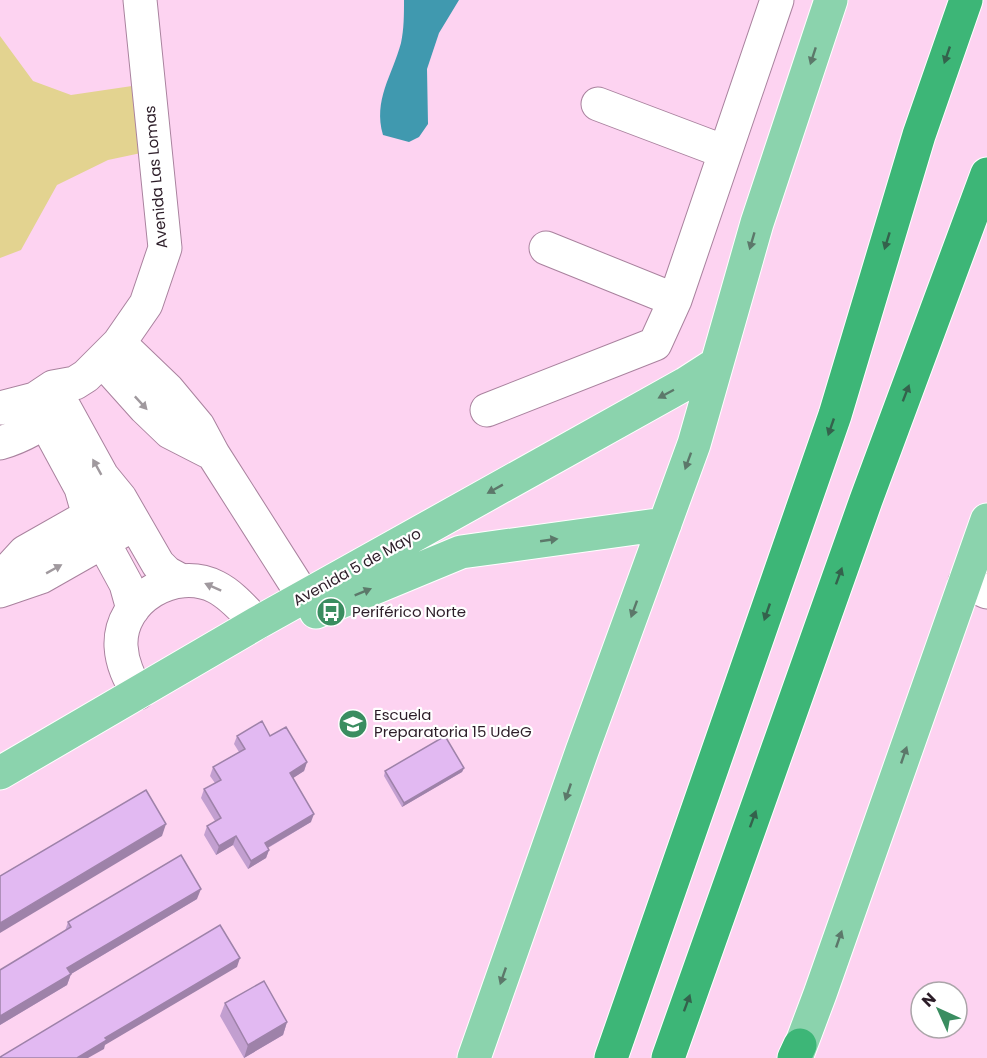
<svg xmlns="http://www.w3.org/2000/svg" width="987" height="1058" font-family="Poppins,sans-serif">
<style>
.green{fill:#e3d390}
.water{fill:#4099af}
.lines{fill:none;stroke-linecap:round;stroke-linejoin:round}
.minor-casing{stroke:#a9829e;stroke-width:35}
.major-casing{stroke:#fff;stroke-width:35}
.highway-casing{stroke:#fff;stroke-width:35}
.minor{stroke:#fff;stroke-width:33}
.major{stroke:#8bd3ad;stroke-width:33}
.highway{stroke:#3db677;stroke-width:33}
.wall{fill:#c29fd0}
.shaded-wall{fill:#9e82a9}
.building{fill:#e2b9f2;stroke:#9e82a9;stroke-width:1.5}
.oneway{fill:#34624c}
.oneway2{fill:#5c786a}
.oneway3{fill:#a0999e}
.labels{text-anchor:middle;stroke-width:4.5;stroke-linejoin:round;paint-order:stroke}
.street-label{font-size:15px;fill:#2c1d28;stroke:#fff}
.poi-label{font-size:15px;fill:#2c1d28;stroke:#fff;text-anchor:start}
</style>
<rect width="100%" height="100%" fill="#fdd3f1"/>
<path class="green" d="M 0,36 L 33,81 L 71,95 L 132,86 L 141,153 L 108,160 L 57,185 L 21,250 L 0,258 Z"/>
<path class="water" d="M 404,0 L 459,0 L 439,33 L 427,69 L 428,124 L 419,137 L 409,142 L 383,135 C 373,100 392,76 401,43 C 404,29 404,15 404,0 Z"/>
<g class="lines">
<g class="minor-casing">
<path id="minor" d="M 598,104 L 725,152
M 546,248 L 675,300
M 119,343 L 168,390 L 198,426 L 213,454 L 304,597
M 102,360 L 145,408 L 170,432 L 213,454
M 53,387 L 102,476 L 120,498 L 158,564 L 167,573 L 180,580
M 35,399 L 55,440 L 81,488 L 89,516 L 126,584 L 133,609
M 0,408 L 35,399 L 53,387 L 75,383 L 86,376 L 119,343 L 146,304 L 165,248 L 140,0
M 487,410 L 655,344 L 675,300 L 777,0
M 0,443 C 24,436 44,424 63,408
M 0,579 L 25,552 L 108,505
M 965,582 L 987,592
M 0,591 L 41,577 L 122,531
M 138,693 C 129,678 122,664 121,646 C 119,599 175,566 216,587 C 232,595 245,611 257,623"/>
</g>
<g class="major-casing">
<path id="major" d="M 316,612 L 461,552 L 665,524
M 0,773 L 257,623 L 685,384 L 716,364
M 474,1058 L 582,751 L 694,444 L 757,223 L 831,0
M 796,1058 L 820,994 L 987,520"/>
</g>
<g class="highway-casing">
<path id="highway" d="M 611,1058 L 835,415 L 919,135 L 966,0
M 668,1058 L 866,500 L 987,174
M 794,1058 L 800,1045"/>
</g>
<use href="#minor" class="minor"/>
<use href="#major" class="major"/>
<use href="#highway" class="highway"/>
</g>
<path class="wall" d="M 237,736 L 270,736 L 307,762 L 304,771 L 293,778 L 311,822 L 268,848 L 269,850 L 266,858 L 248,869 L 233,845 L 216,855 L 204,835 L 207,826 L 215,821 L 201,798 L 204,789 L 215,783 L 210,776 L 213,767 L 239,752 L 234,744 Z
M 464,768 L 462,772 L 402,807 L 384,776 L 385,771 Z
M 197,899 L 71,974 L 67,985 L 0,1025 L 0,970 L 65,931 L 68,922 Z
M 225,1003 L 287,1022 L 283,1035 L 244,1058 L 220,1016 Z"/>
<path class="shaded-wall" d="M 307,762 L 304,771 L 287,782 L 290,773 Z
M 464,768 L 462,772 L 402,807 L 404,803 Z
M 314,814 L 311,822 L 262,851 L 265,843 Z
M 166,824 L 162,836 L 0,933 L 0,923 Z
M 236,836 L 233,845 L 216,855 L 219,846 Z
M 269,850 L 266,858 L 248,869 L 251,861 Z
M 201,889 L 197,899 L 71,974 L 67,985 L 0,1025 L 0,1016 L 67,968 Z
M 240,958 L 237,967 L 105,1045 L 104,1049 L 88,1058 L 77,1058 L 105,1038 Z
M 287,1022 L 283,1035 L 244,1058 L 248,1045 Z"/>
<path class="building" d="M 262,721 L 270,736 L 286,727 L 307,762 L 290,773 L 314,814 L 265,843 L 269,850 L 251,861 L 236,836 L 219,846 L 207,826 L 221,818 L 204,789 L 221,780 L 213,767 L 245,749 L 237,736 Z
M 445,736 L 464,768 L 404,803 L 385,771 Z
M 146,790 L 166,824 L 0,923 L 0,876 Z
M 181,855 L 201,889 L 67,968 L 71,974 L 0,1016 L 0,970 L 71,927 L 68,922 Z
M 220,925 L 240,958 L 105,1038 L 107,1040 L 77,1058 L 0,1058 L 0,1057 Z
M 264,981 L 287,1022 L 248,1045 L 225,1003 Z"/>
<defs><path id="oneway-solid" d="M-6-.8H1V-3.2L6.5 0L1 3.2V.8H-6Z" transform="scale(1.5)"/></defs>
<g class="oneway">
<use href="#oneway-solid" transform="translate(947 55) rotate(109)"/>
<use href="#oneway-solid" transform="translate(887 241) rotate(107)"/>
<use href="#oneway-solid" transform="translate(906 393) rotate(-69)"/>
<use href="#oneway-solid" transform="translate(831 427) rotate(109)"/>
<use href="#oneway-solid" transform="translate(839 576) rotate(-70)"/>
<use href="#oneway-solid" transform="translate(767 612) rotate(109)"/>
<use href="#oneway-solid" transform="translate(753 819) rotate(-70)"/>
<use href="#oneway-solid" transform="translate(687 1003) rotate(-70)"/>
</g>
<g class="oneway2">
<use href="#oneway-solid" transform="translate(813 56) rotate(108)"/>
<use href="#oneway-solid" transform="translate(752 241) rotate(106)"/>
<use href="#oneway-solid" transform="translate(666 394) rotate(152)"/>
<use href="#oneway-solid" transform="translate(688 461) rotate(110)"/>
<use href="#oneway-solid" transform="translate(495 489) rotate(151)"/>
<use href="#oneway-solid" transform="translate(549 540) rotate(-8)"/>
<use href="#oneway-solid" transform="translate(363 592) rotate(-22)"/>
<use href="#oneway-solid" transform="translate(634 609) rotate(110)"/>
<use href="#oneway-solid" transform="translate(904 755) rotate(-71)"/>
<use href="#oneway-solid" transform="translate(568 792) rotate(109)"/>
<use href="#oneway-solid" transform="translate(839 939) rotate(-71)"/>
<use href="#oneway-solid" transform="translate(503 976) rotate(109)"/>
</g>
<g class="oneway3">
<use href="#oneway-solid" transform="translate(141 403) rotate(47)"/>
<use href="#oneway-solid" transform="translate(97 467) rotate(-119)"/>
<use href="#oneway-solid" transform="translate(54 569) rotate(-29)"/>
<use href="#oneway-solid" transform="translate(213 587) rotate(-156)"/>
</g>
<defs>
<g id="bus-disc" transform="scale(1.5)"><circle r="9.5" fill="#3a8d60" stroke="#fff"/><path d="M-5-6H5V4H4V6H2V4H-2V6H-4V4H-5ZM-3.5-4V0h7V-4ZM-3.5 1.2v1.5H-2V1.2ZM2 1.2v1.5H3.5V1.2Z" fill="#fff"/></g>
<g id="university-disc" transform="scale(1.5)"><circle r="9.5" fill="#3a8d60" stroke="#fff"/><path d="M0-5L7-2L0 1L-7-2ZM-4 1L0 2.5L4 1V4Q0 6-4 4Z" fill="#fff"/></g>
</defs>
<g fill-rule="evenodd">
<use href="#bus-disc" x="331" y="612"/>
<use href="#university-disc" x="353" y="724"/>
</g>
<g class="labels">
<g class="street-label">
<text transform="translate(156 177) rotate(-95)" y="5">Avenida Las Lomas</text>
<text transform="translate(357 567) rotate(-29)" y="5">Avenida 5 de Mayo</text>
</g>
<g class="poi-label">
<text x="352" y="617">Periférico Norte</text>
<text x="374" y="720">Escuela<tspan x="374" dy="17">Preparatoria 15 UdeG</tspan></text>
</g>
</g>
<g transform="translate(939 1010) rotate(315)"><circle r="28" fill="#ffffff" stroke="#aba5a9" stroke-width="1.5"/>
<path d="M0-4.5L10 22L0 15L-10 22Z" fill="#3a8d60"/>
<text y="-9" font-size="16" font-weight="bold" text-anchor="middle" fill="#2c1d28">N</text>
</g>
</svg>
